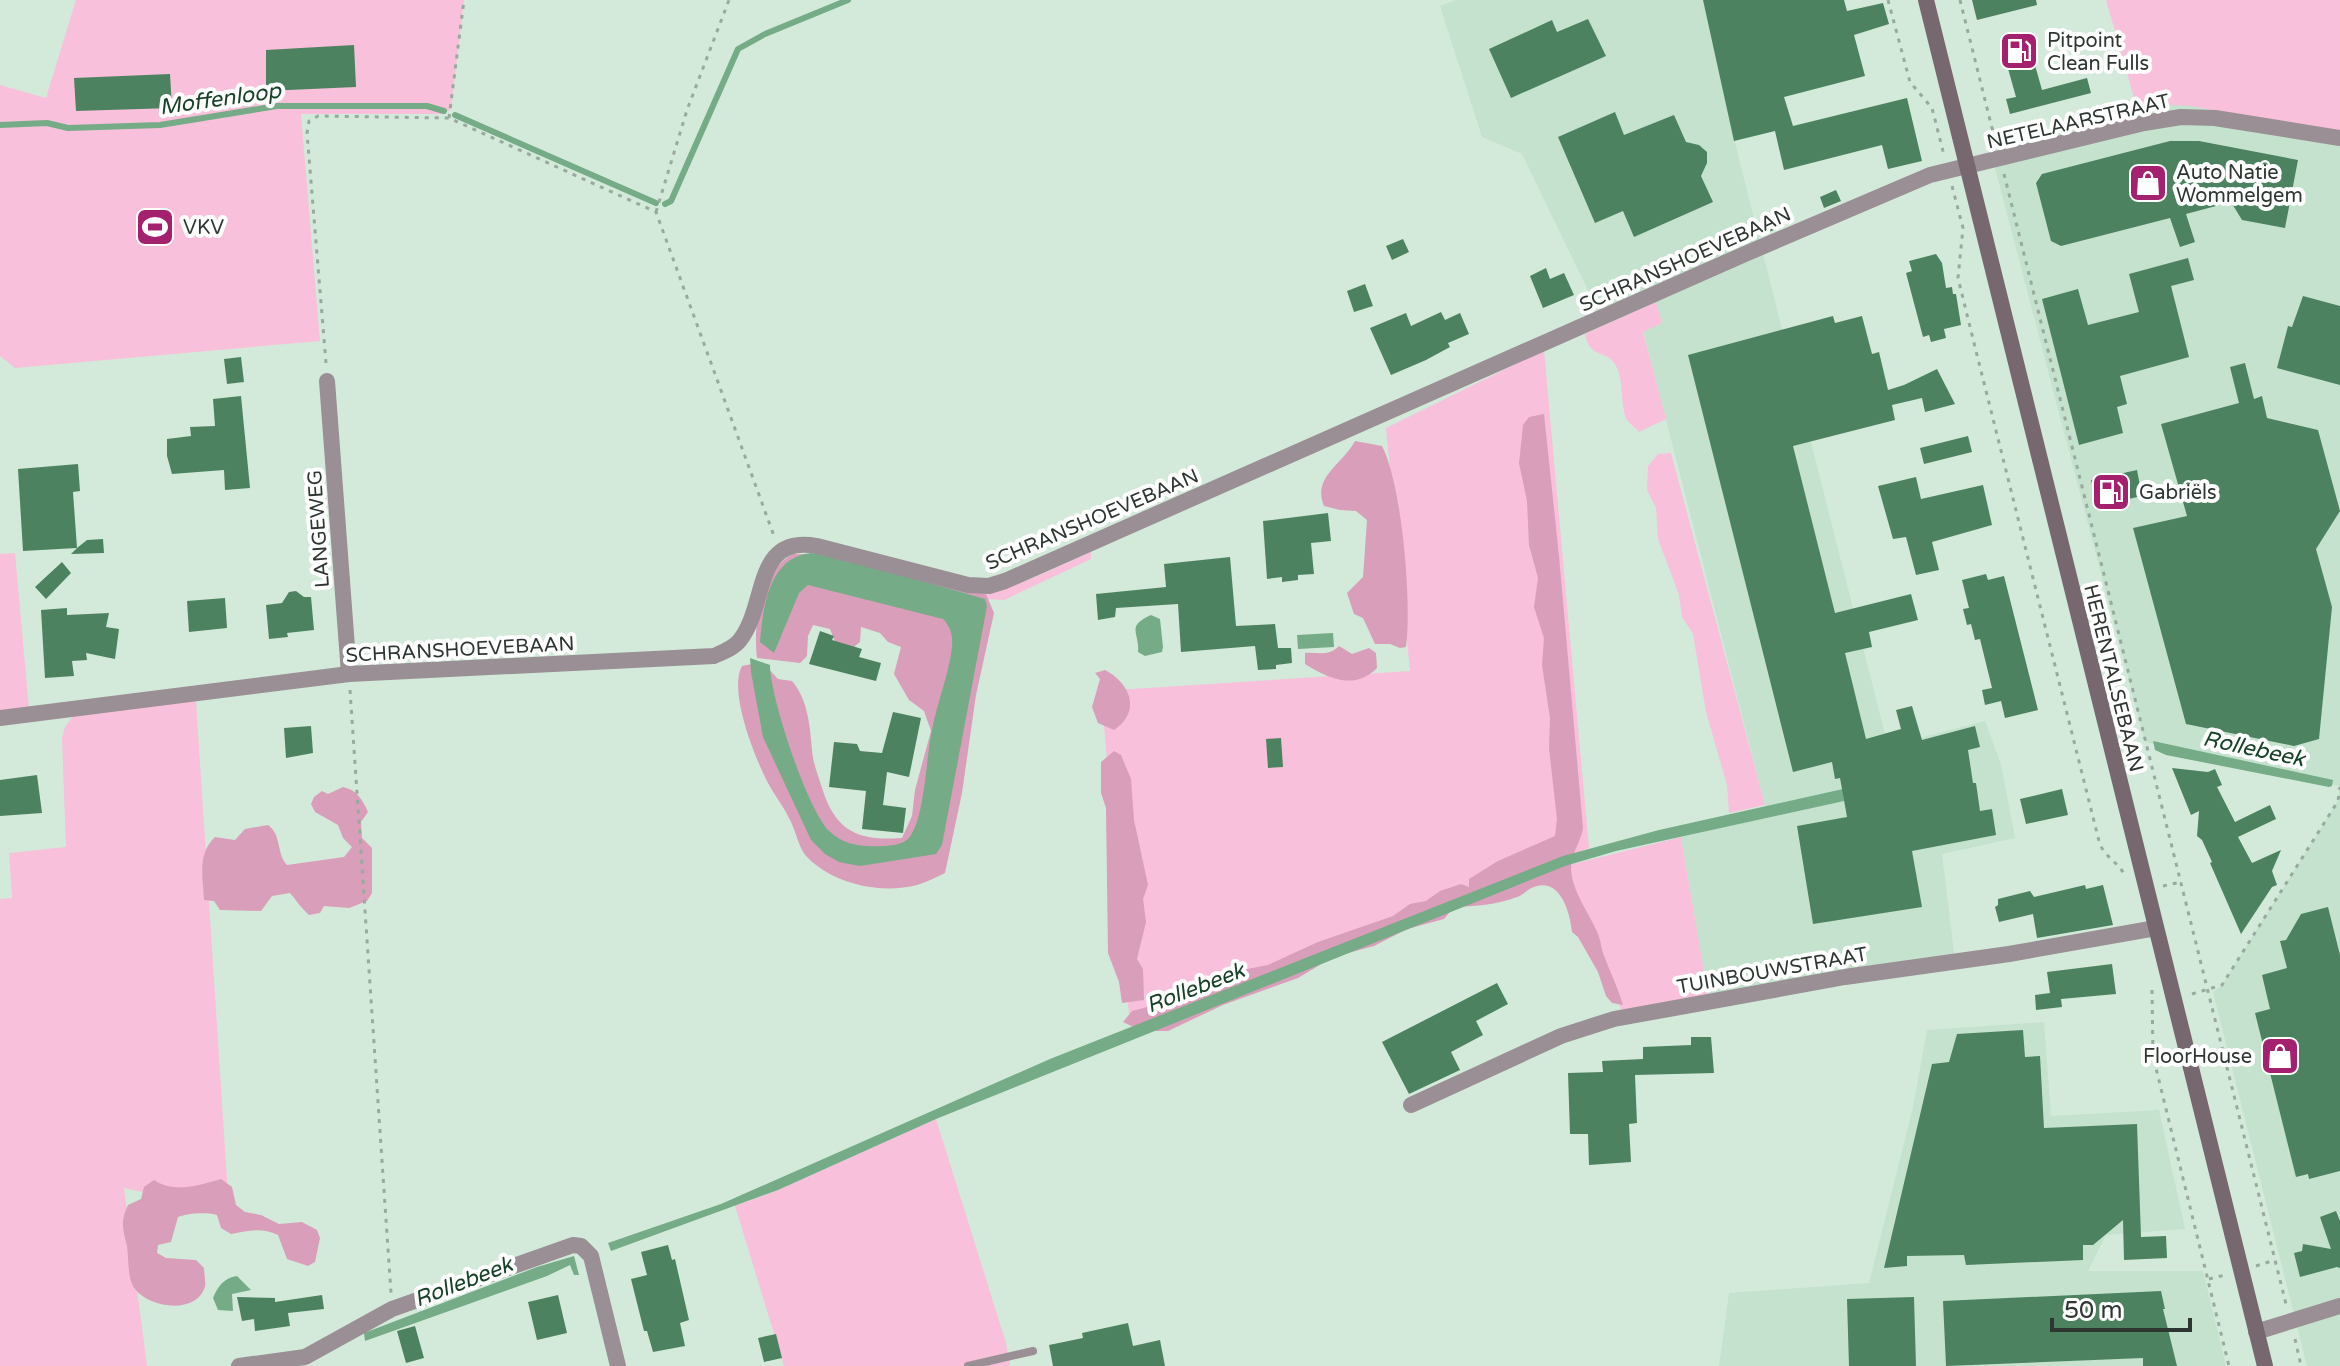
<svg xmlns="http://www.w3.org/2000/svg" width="2340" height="1366" font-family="'Varela Round',sans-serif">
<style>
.built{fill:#c4e2cd}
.green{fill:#f8c0da}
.forest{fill:#d99eb9}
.water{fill:#75ab87}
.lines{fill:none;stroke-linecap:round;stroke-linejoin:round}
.stream{stroke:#75ab87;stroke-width:6}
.building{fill:#4d8260}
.path{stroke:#98aa9e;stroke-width:3;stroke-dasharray:4 6;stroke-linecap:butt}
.service{stroke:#9a8f94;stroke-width:8}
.minor{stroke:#9a8f94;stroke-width:16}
.secondary{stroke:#77676e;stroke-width:16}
.labels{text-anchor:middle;stroke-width:8;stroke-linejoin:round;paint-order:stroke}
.poi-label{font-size:20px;fill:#2d3630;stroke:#fff;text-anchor:start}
.street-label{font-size:20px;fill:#2d3630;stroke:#fff}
.water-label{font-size:22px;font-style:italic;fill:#174128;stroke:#fff}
</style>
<rect width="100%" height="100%" fill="#d3eada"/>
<path class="built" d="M 1456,0 L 1703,0 L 1739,159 L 1888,746 L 1985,721 L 2001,764 L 2015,838 L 1942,854 L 1955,961 L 1709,1001 L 1681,837 L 1768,817 L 1636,303 L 1601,317 L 1522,154 L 1482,137 L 1440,6 Z
M 2155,104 L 2190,105 L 2340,136 L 2340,786 L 2145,742 L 1989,145 Z
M 2340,787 L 2340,1366 L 2307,1366 L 2213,992 L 2222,985 L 2338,801 Z
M 2044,1022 L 2051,1116 L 2159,1110 L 2185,1229 L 2106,1235 L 2088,1271 L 2203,1271 L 2226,1366 L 1719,1366 L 1729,1293 L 1869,1283 L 1913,1107 L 1927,1030 Z"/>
<path class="green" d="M 76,0 L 464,0 L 451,109 L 443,114 L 301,114 L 320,341 L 15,368 L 0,356 L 0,85 L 46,98 Z
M 2106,0 L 2340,0 L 2340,132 L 2190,106 L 2155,104 L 2137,108 Z
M 1656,302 L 1662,323 L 1643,332 L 1666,419 L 1639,432 C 1636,428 1628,423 1626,418 C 1620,403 1624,383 1617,368 C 1608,347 1591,362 1585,334 Z
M 1544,350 L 1589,848 L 1130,1026 L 1101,691 L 1410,671 L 1386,428 Z
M 1671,453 L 1765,805 L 1729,813 L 1727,785 L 1706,712 L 1693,634 L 1682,617 L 1679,595 L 1658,539 L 1656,508 L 1647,490 L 1648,466 L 1658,454 Z
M 1091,552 L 1091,559 L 1004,600 L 985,599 L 985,594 L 1028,580 Z
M 15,553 L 29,709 L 0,713 L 0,554 Z
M 196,701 L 229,1211 L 124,1188 L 147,1366 L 0,1366 L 0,899 L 12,898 L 9,853 L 66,847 L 62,738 L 65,727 L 73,716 Z
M 1681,837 L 1709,1001 L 1624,1017 L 1565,866 Z
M 936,1119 L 1006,1343 L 1010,1366 L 784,1366 L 735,1206 L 778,1190 Z"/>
<path class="forest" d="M 1544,414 L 1559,556 L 1583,828 C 1581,842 1571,853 1571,869 C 1572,892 1590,914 1598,934 C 1601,941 1601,950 1605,958 C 1611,974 1618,988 1623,1005 L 1612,1003 L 1606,996 L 1598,972 L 1578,937 L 1572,932 C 1570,912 1560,877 1534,887 C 1528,889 1523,895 1517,897 C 1496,905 1475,906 1454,907 L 1444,919 L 1407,929 L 1374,946 L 1333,957 L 1298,978 L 1223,1005 L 1168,1031 L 1142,1031 L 1123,1022 L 1132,1011 L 1163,1003 L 1184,984 L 1197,980 L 1214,984 L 1242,970 L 1268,965 L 1318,942 L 1393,916 L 1410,904 L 1426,901 L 1440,891 L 1461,884 L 1469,887 L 1469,879 L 1498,861 L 1555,836 L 1557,819 L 1549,748 L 1550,718 L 1542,665 L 1544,638 L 1534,607 L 1538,578 L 1529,545 L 1527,501 L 1519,463 L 1523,425 L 1529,417 Z
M 1355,441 L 1382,446 C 1402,485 1412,602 1406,647 L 1400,648 L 1390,644 L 1375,644 L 1363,618 L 1354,614 L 1347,593 L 1363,577 L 1367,520 L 1356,511 L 1340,510 L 1324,506 C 1312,477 1342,465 1355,441 Z
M 792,554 L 841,555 L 986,594 L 994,613 L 976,695 L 962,793 L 945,873 C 936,877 927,882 917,885 C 882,894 835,885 808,858 C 799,850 796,831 790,820 C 784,807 775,796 768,783 C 755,758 728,691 742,666 L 762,662 L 778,679 L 792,681 C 810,702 810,732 813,758 C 815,768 819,778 822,788 C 836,832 858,841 902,838 L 912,816 L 915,790 L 931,731 L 924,711 L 909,700 L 894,674 L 901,647 L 888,642 L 880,633 L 861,627 L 860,642 L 844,655 L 840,654 L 830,629 L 813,625 L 808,636 L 807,656 L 800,663 L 757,658 C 753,623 760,573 792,554 Z
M 1339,646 L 1352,654 L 1369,648 L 1376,653 L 1377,668 C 1354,691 1328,678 1305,664 L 1305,653 C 1318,652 1328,657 1339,646 Z
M 1105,670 C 1130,683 1142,711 1114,730 L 1098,723 L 1092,707 L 1100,679 L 1095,673 Z
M 1114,751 L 1121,755 L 1131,779 L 1134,820 L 1148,885 L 1143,899 L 1146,922 L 1137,959 L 1143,969 L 1144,1000 L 1122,1003 L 1119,982 L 1108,953 L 1106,808 L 1101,793 L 1101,762 Z
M 343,787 C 357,790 362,799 368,812 L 361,822 L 362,838 L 372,848 L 372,893 L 367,901 L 349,908 L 324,906 L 320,913 L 309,915 C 301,908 297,901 290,893 L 272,896 L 261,911 L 220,910 L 214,901 L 204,900 C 203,877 197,854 215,837 L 235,840 L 245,829 L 268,825 C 282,835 276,853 287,865 L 344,857 L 352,847 L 343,838 L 338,825 L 315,812 L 311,804 L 314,797 L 322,791 L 328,794 Z
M 221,1179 L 232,1187 L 236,1205 L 245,1212 L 261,1215 L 279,1224 L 302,1222 L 317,1230 L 320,1238 L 315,1262 L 308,1266 L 287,1259 L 278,1235 C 260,1227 249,1231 231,1234 L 221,1228 L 217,1215 C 209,1212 187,1213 178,1217 L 171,1242 L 158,1245 L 157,1253 L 166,1258 L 196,1260 L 204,1268 C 204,1273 206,1282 205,1287 C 196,1315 149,1308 135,1289 C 127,1279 129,1259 127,1246 C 123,1229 120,1222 128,1205 L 141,1199 L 144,1187 L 154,1180 C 175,1194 200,1185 221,1179 Z"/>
<path class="water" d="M 811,553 L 827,554 L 985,599 L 987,606 L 942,845 L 936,854 L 860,866 L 839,862 L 825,854 L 811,840 L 763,737 L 751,672 L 750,658 L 770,665 C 770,697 807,809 829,831 C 843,845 862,847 880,846 C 889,846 903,845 909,838 C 925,819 926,756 932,730 C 937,702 949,675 952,647 C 953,636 951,627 943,619 L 808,585 L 799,593 L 774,653 L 760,642 C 763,607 769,557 811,553 Z
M 1151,615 L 1160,619 L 1163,647 L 1162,652 L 1145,656 L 1138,652 C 1140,632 1125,627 1151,615 Z
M 1333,633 L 1334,647 L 1298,649 L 1297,635 Z
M 2153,741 L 2333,780 L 2332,786 L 2329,787 L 2166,755 L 2155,750 Z
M 1843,789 L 1844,801 L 1616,851 L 1565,866 L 936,1119 L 778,1190 L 611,1251 L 608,1243 L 721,1204 L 1050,1059 L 1563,856 L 1659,830 Z
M 574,1256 L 579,1275 L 574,1275 L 570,1265 L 547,1276 L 365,1341 L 364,1333 L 537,1267 Z
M 237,1276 L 251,1290 L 232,1294 L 233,1311 L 218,1310 L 213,1298 C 218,1286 224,1278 237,1276 Z"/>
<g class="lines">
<path class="stream" d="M 455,115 L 656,203
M 0,125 L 47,123 L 68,128 L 160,125 L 277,106 L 427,106 L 444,111
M 665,204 L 671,201 L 738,49 L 765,34 L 848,0"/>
</g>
<path class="building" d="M 1703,0 L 1844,0 L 1847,11 L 1883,3 L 1889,24 L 1854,35 L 1865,76 L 1784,97 L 1793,126 L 1907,98 L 1922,161 L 1888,169 L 1882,145 L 1784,170 L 1775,131 L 1734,141 Z
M 1972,0 L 2036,0 L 2037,5 L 1977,20 Z
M 1588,19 L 1606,56 L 1511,98 L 1489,49 L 1552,20 L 1557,32 Z
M 354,45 L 356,87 L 266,91 L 266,50 Z
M 2033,58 L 2042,90 L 2087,78 L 2091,93 L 2010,114 L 2006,99 L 2016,97 L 2007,65 Z
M 170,74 L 172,108 L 76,111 L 74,78 Z
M 1615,112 L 1624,135 L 1674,115 L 1686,142 L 1699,145 L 1707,152 L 1707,163 L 1701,176 L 1713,202 L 1634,237 L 1623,211 L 1595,223 L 1558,137 Z
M 2170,141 L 2199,141 L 2298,160 L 2285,228 L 2242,220 L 2231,202 L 2186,214 L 2195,242 L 2180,247 L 2170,218 L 2061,246 L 2051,241 L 2036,183 L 2042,174 Z
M 1836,190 L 1841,201 L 1824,208 L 1820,197 Z
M 1778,212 L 1783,226 L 1767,233 L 1761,219 Z
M 1403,239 L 1409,252 L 1392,260 L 1386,246 Z
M 1936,254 L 1942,263 L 1946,288 L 1952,287 L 1953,294 L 1956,294 L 1961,325 L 1944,329 L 1946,338 L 1931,342 L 1929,335 L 1923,337 L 1906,273 L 1912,271 L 1909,261 Z
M 2188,258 L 2194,280 L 2171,286 L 2189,357 L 2120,376 L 2127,404 L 2117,407 L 2123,433 L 2079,445 L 2042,299 L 2078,289 L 2088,325 L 2139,312 L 2129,274 Z
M 1546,268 L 1550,279 L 1564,273 L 1574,295 L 1543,308 L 1530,276 Z
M 1365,284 L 1373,306 L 1354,312 L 1347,291 Z
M 2303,296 L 2340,306 L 2340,385 L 2277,368 L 2288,326 L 2292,327 Z
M 1441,312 L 1445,320 L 1460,313 L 1469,334 L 1448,343 L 1450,347 L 1426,360 L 1391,375 L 1370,328 L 1406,313 L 1411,326 Z
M 1833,316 L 1835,323 L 1862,316 L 1872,354 L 1879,352 L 1888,390 L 1904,385 L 1937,369 L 1955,404 L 1925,412 L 1922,398 L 1892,405 L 1895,420 L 1793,446 L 1835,613 L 1911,594 L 1918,620 L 1869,632 L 1872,647 L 1845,653 L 1866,739 L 1901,729 L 1896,710 L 1912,706 L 1922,740 L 1975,726 L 1980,747 L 1968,750 L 1973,783 L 1976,783 L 1980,811 L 1992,809 L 1996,835 L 1912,851 L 1922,907 L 1813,924 L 1797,826 L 1847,817 L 1840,778 L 1835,779 L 1832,762 L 1793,772 L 1688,355 Z
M 241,357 L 244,382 L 227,384 L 224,359 Z
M 2245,363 L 2254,399 L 2262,396 L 2267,418 L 2318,430 L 2340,511 L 2316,549 L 2332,607 L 2319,739 L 2294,746 L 2186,724 L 2133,528 L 2187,516 L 2161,424 L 2239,403 L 2230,367 Z
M 241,396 L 250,488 L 225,490 L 224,470 L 172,474 L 167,456 L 167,439 L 191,436 L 190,427 L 215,426 L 213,399 Z
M 1968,436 L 1972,452 L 1924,464 L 1920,448 Z
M 78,464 L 80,491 L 73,492 L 77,548 L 87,540 L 103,539 L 104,553 L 71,554 L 77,548 L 23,551 L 18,469 Z
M 2137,470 L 2142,496 L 2097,506 L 2091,480 Z
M 1916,477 L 1921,499 L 1983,485 L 1992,525 L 1932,542 L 1939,570 L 1916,575 L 1906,537 L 1893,539 L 1878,486 Z
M 1328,513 L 1331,541 L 1311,543 L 1314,574 L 1298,575 L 1298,580 L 1282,582 L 1282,577 L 1267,579 L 1263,521 Z
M 1230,557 L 1236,626 L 1275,624 L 1278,648 L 1291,648 L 1292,663 L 1276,665 L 1276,669 L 1258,670 L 1255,646 L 1181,652 L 1178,604 L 1116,608 L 1115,617 L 1098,620 L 1096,594 L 1166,587 L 1164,564 Z
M 62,562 L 71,573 L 46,599 L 35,587 Z
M 1986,574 L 1988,580 L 2004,576 L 2038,710 L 2005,718 L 2001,701 L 1985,705 L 1982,690 L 1992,688 L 1980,639 L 1975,640 L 1971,624 L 1967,625 L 1963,609 L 1969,608 L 1962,580 Z
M 296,591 L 304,597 L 311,597 L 314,630 L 287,633 L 288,637 L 269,639 L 266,605 L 282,603 L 289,592 Z
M 225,598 L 227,628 L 189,632 L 187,601 Z
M 67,608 L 67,615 L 109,613 L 106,627 L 119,629 L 115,659 L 86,653 L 87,660 L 72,661 L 74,676 L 45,678 L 41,610 Z
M 820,631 L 834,636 L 832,640 L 862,649 L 859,657 L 881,663 L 876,681 L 809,664 Z
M 893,712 L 921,718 L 909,777 L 887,772 L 883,805 L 906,808 L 903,833 L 862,829 L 866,791 L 829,787 L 834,742 L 857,744 L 860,751 L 882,753 Z
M 311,726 L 313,753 L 286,758 L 284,728 Z
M 1281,738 L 1283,767 L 1268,768 L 1266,739 Z
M 2172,768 L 2208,772 L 2215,769 L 2222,785 L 2217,787 L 2235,822 L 2270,805 L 2276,819 L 2238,837 L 2252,863 L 2281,850 L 2272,871 L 2277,885 L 2272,887 L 2241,934 L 2210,863 L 2212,862 L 2202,840 L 2197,836 L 2199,811 L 2191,815 Z
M 37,775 L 42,813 L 0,816 L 0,780 Z
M 2062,789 L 2068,815 L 2026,824 L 2020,799 Z
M 2085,885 L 2086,889 L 2103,885 L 2113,925 L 2037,938 L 2033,914 L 1999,922 L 1995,907 L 1998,905 L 1998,899 L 2030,891 L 2034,897 Z
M 2328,907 L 2340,955 L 2340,1171 L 2309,1179 L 2308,1174 L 2296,1177 L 2255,1013 L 2270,1009 L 2262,975 L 2287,968 L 2280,941 L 2286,940 L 2301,914 Z
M 2112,964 L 2116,994 L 2061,999 L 2062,1007 L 2036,1010 L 2035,995 L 2050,993 L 2047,972 Z
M 1497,983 L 1508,1004 L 1476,1021 L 1483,1035 L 1451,1052 L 1460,1070 L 1409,1094 L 1382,1042 Z
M 2023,1030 L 2025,1057 L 2040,1056 L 2044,1128 L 2137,1124 L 2141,1237 L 2166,1236 L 2167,1258 L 2124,1260 L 2123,1220 L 2093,1245 L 2083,1245 L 2083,1260 L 1966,1265 L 1964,1255 L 1907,1256 L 1907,1266 L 1884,1268 L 1932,1064 L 1949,1062 L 1957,1034 Z
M 1691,1037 L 1711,1037 L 1714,1073 L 1635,1075 L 1637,1123 L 1629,1124 L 1631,1162 L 1589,1165 L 1588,1134 L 1570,1134 L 1568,1073 L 1603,1072 L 1602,1061 L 1643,1059 L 1643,1047 L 1691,1045 Z
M 2336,1211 L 2340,1221 L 2340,1268 L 2337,1267 L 2300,1277 L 2294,1253 L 2302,1251 L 2303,1244 L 2331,1249 L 2320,1217 Z
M 668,1245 L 672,1260 L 675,1259 L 689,1320 L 680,1323 L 685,1346 L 653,1352 L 647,1331 L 644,1331 L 631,1279 L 647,1275 L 641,1252 Z
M 2161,1291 L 2165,1309 L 2163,1309 L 2177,1366 L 2143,1366 L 2143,1358 L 1946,1366 L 1943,1301 Z
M 322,1295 L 324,1309 L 288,1313 L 290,1326 L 255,1331 L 254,1319 L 242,1321 L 237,1297 L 275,1298 L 275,1302 Z
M 558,1295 L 567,1333 L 537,1340 L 528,1302 Z
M 1914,1297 L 1916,1366 L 1849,1366 L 1847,1299 Z
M 1128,1323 L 1133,1346 L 1160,1340 L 1165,1366 L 1053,1366 L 1049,1345 L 1083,1338 L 1082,1333 Z
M 415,1326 L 424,1358 L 406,1363 L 397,1331 Z
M 776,1334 L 782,1358 L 764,1362 L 758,1338 Z"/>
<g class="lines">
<path class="path" d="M 1888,0 L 1910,82 L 1932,108 L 1944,155
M 1960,0 L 1995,140
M 449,118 L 464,0
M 2004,174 L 2286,1304
M 1952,186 L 1963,228 L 1958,278 L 1976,351 L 2099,841 C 2103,856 2117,861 2124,874
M 656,212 L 687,110 L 729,0
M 326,363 L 307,133 L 309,121 L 318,116 L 449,118 L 656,212 L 774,536
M 350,690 L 391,1293
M 2163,886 L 2181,882
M 2152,990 L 2153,1056 L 2229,1366
M 2192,994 L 2222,985 L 2338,801 L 2340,787
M 2256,1266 L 2275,1260
M 2209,1279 L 2225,1275
M 2295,1339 L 2301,1366"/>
<path class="service" d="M 968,1366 L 1033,1351"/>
<path class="minor" d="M 327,381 L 349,674
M 0,718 L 349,674 L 714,656 C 723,652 734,648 740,640 C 768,604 753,534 817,546 L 968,585 L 989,586 L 1005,581 L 1745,254 L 1930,175 L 2144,123 L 2181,117 L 2215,118 L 2340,138
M 1411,1105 L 1561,1036 L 1614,1019 L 1845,977 L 2009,954 L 2156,928
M 2256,1332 L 2340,1306
M 239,1366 L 305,1357 L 392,1309 L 573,1245 L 581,1246 L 591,1256 L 618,1366"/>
<path class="secondary" d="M 1926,0 L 2265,1366"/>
</g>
<defs>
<g id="fuel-square" transform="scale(2)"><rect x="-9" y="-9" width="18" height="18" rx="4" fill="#a42170" stroke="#fff"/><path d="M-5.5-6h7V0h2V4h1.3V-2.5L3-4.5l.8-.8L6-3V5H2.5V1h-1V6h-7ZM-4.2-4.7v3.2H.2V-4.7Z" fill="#fff"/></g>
<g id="shop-square" transform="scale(2)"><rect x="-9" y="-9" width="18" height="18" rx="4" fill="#a42170" stroke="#fff"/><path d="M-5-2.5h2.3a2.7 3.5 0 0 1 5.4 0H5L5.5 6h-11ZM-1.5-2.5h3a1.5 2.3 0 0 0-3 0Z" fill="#fff"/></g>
<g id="stadium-square" transform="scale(2)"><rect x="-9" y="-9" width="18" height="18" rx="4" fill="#a42170" stroke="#fff"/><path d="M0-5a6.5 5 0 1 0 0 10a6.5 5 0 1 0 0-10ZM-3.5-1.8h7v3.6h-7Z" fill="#fff"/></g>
</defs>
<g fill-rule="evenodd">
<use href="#fuel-square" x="2019" y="51"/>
<use href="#shop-square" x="2148" y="183"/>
<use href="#stadium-square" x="155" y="227"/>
<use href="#fuel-square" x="2111" y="492"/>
<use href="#shop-square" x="2280" y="1056"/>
</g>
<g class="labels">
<g class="poi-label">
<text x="2047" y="47">Pitpoint<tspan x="2047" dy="23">Clean Fulls</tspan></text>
<text x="2176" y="179">Auto Natie<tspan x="2176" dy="23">Wommelgem</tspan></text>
<text x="183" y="234">VKV</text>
<text x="2139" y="499">Gabriëls</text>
<text x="2252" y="1063" text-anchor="end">FloorHouse</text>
</g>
<g class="street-label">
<text transform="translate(2078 121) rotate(-13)" y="7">NETELAARSTRAAT</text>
<text transform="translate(1685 259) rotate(-24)" y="7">SCHRANSHOEVEBAAN</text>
<text transform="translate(1092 519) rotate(-23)" y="7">SCHRANSHOEVEBAAN</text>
<text transform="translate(318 529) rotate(-94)" y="7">LANGEWEG</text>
<text transform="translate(460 649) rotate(-3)" y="7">SCHRANSHOEVEBAAN</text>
<text transform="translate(2114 678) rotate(76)" y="7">HERENTALSEBAAN</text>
<text transform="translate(1772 970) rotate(-10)" y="7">TUINBOUWSTRAAT</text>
</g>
<g class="water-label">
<text transform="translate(220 98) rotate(-8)" y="8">Moffenloop</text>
<text transform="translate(2254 748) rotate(12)" y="8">Rollebeek</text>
<text transform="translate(1195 987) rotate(-21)" y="8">Rollebeek</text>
<text transform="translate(463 1281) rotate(-21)" y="8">Rollebeek</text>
</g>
</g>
<path d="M2052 1318v12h138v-12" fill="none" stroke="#2d3630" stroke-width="4"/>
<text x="2064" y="1318" font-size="24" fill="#2d3630" stroke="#ffffff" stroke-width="6" paint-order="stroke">50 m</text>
</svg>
